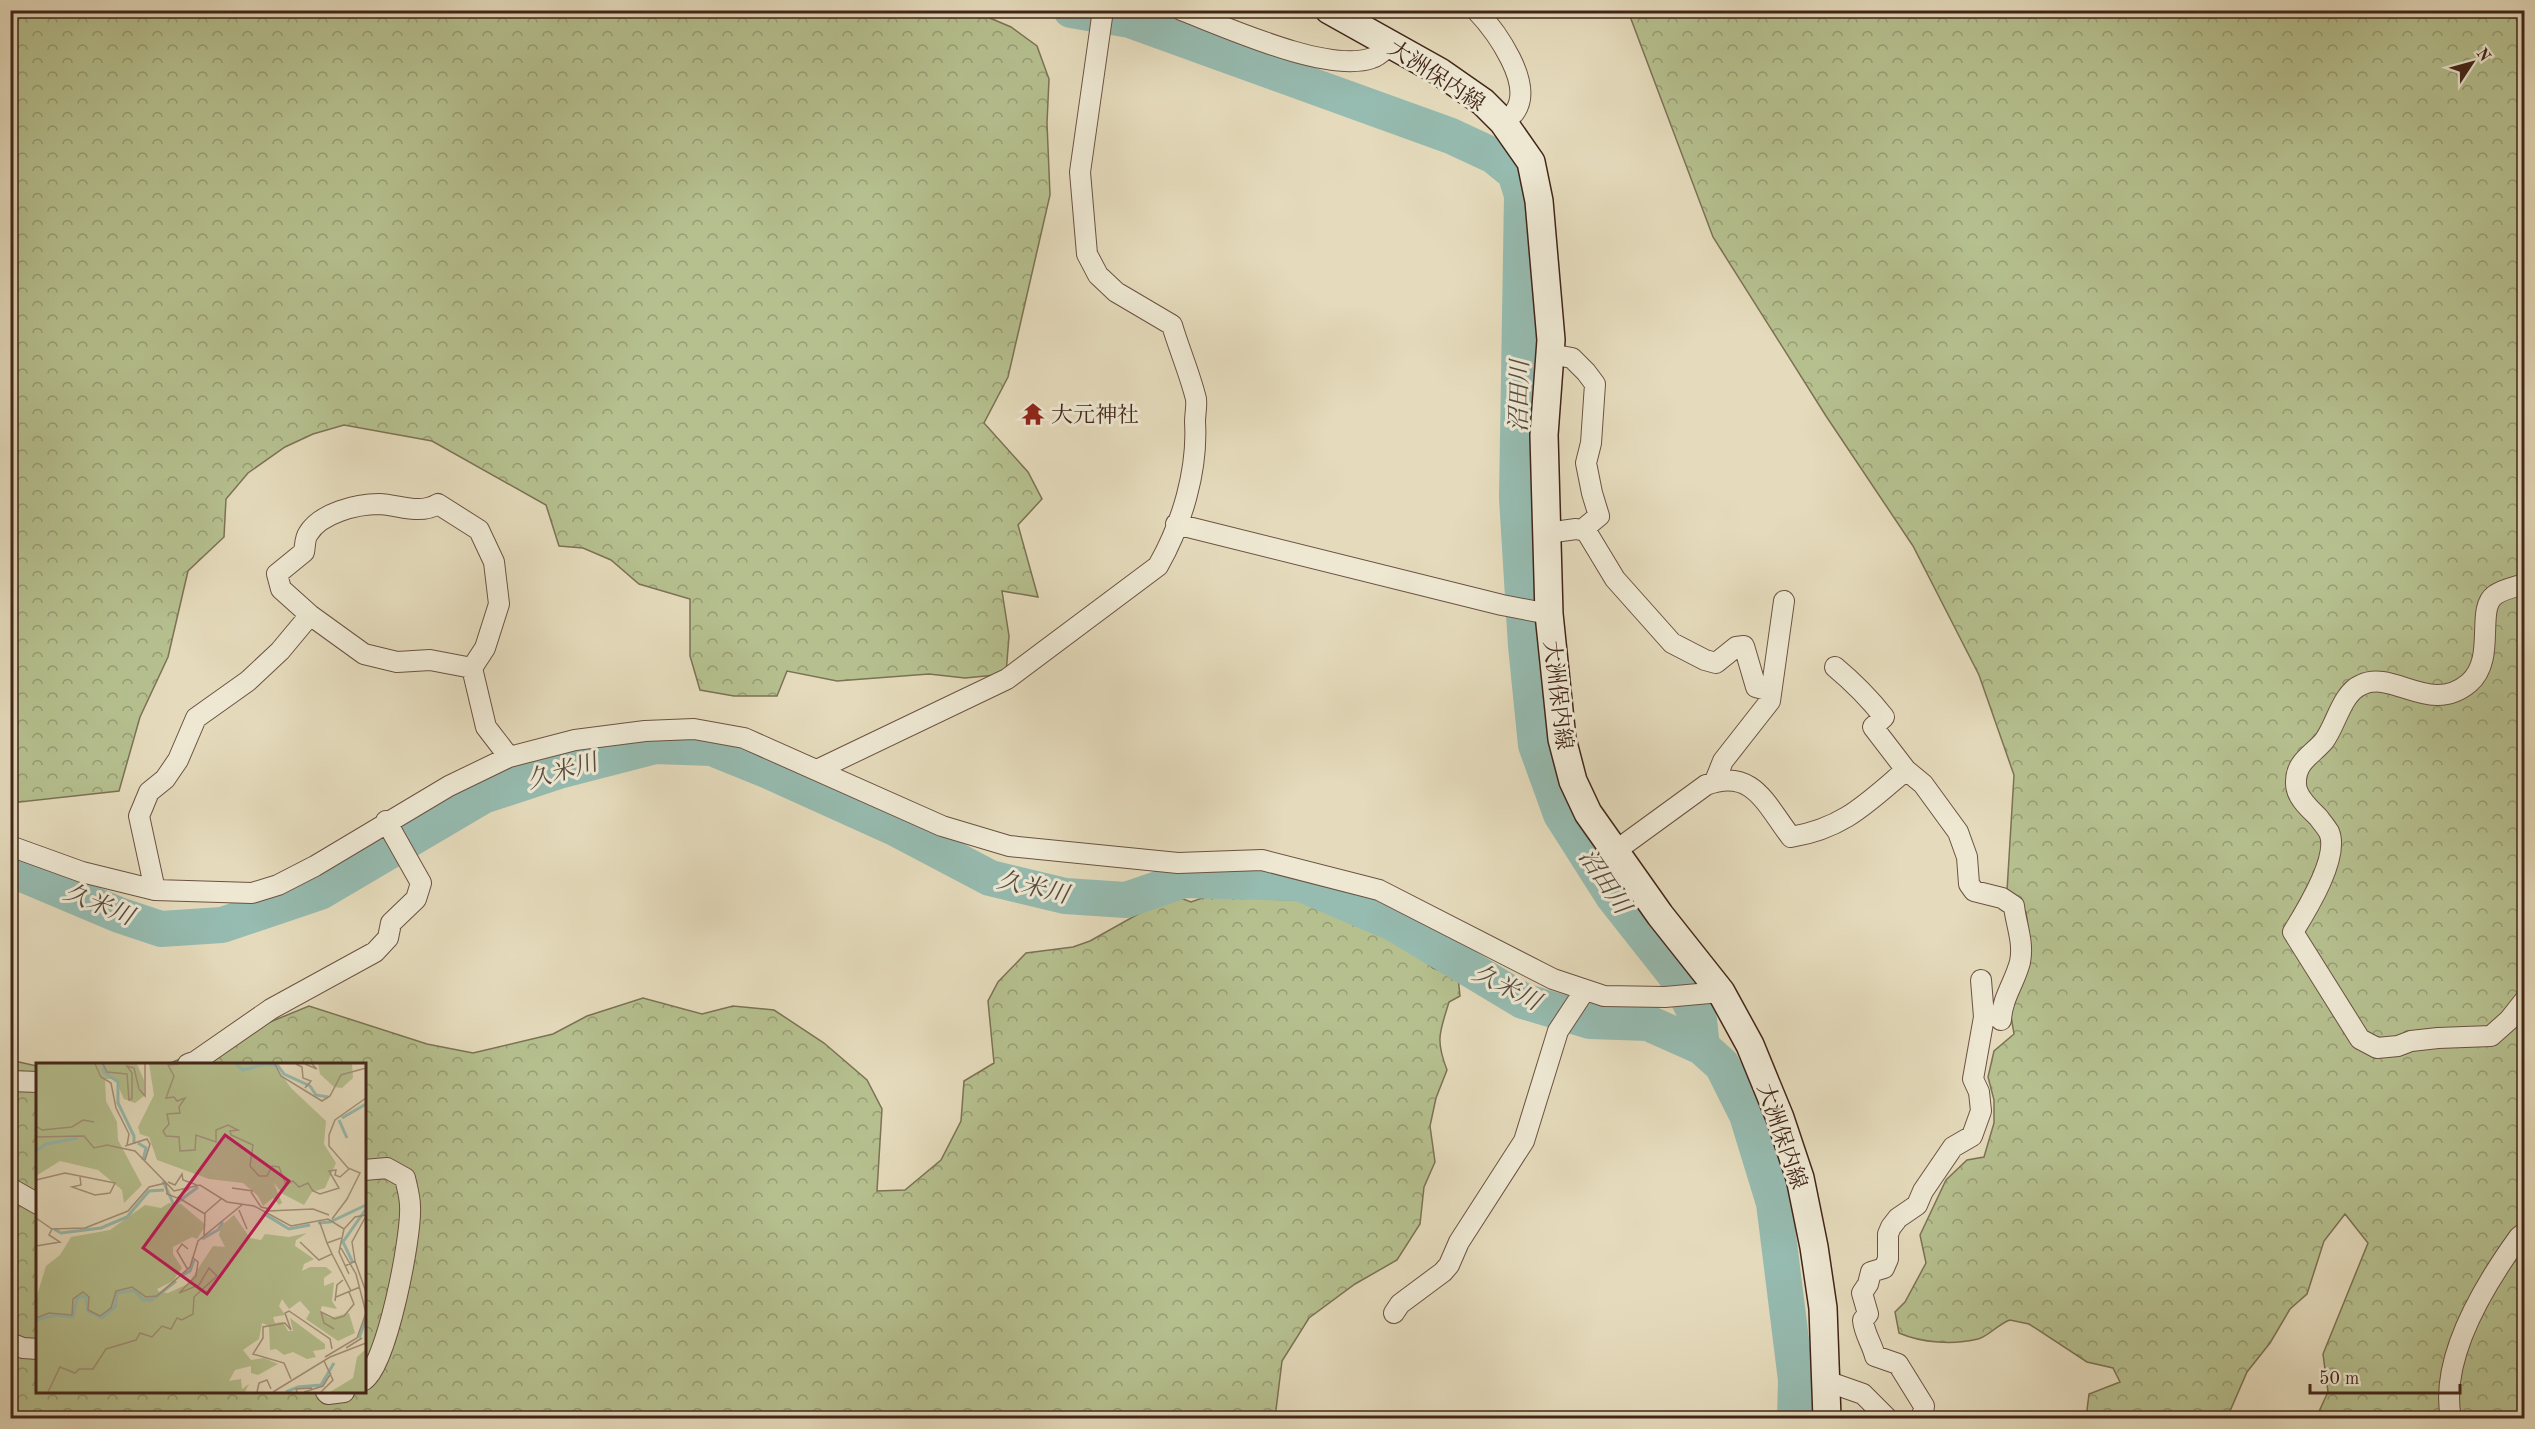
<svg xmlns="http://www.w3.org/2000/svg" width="2535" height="1429" font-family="'Old Standard TT','Noto Serif JP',serif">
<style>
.forest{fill:url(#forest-crowns);stroke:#7c7254;stroke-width:1.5}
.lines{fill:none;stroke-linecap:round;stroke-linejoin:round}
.river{stroke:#96bbb0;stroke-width:36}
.street-casing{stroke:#6b5242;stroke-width:22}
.secondary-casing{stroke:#422519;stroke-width:30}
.street{stroke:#eee8d3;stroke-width:20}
.secondary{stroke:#eee8d3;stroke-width:27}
.labels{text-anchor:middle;stroke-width:6;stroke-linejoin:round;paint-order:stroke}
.street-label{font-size:22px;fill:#422519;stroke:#eee8d3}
.poi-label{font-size:22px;fill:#422519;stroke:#eee8d3;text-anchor:start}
.water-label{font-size:24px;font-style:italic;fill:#574a3f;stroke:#eee8d3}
.inset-river{fill:none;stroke:#96bbb0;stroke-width:3}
.inset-road{fill:none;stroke:#a4927b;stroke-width:1.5}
.view{fill:#c2185b;fill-opacity:0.15;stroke:#c2185b;stroke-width:3}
.inset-edge{fill:none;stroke:#422519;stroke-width:3}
</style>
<defs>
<pattern id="forest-crowns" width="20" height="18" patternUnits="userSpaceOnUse" patternTransform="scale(1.5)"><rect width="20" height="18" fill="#b6c08f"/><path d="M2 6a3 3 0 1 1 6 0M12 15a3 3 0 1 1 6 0" fill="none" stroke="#969c74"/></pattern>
</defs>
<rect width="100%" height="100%" fill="#e5dbbc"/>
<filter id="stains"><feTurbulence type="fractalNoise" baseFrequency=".00333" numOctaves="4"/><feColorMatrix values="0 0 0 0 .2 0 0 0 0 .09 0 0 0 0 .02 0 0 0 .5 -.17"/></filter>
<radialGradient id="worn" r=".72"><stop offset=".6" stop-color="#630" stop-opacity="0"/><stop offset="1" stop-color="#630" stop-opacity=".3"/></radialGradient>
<path class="forest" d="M 971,10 L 1011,27 L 1037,46 L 1049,79 L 1047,123 L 1050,195 L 1008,377 L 984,423 L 1028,472 L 1042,499 L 1018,525 L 1038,597 L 1002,591 L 1009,636 L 1006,674 L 965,678 L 929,674 L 837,681 L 787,671 L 777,696 L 734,696 L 700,690 L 690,656 L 690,599 L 639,584 L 611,560 L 583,548 L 559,546 L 546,505 L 432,441 L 344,425 L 313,434 L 285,447 L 248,473 L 226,499 L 224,537 L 188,571 L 168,657 L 140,717 L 119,791 L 11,803 L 11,11 Z
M 1628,11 L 2524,11 L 2524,1418 L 2316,1418 L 2328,1392 L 2323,1354 L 2368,1243 L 2345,1214 L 2324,1241 L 2307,1294 L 2290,1309 L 2270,1343 L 2247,1372 L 2227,1418 L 2086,1418 L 2089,1394 L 2120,1382 L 2113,1368 L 2087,1362 L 2029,1324 L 2010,1320 C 1998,1324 1989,1336 1978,1339 C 1953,1345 1922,1343 1899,1333 L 1895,1312 L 1905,1302 L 1926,1263 L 1920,1235 L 1946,1180 L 1967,1160 L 1984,1157 L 1994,1123 L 1994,1100 L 1988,1077 L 1994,1051 L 2014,1034 L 2010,1010 L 2030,941 L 2026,912 L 2007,891 L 2014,775 L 1979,675 L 1913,546 L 1826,416 L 1713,237 Z
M 1236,894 L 1262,899 L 1310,900 L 1343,908 L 1385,925 L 1433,968 L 1458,977 L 1460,996 L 1449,1002 C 1440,1032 1435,1039 1447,1070 L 1436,1098 L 1430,1126 L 1435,1162 L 1424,1187 L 1420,1224 L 1397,1260 L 1355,1284 L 1309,1318 L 1282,1361 L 1275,1418 L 11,1418 L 10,1060 L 37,1066 L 38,1392 L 364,1392 L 364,1064 L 168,1064 L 309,1006 L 427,1044 L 473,1053 L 553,1034 L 587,1016 L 643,998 L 702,1014 L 733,1006 L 774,1010 L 824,1043 L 867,1080 L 882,1109 L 877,1191 L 905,1190 L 941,1160 L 961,1121 L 964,1081 L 994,1063 L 988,1001 L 998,982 L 1026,953 L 1073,947 L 1090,941 L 1156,904 L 1178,897 L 1191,902 L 1208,896 Z"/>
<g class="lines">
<path class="river" d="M 1071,10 L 1130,20 L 1451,136 L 1494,156 L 1515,173 L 1522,195 L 1517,498 L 1526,646 L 1536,745 L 1561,814 L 1613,896 L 1677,977 L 1699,1020 L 1702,1047
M 10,869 L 119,915 L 161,929 L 222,925 L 320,892 L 483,796 L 562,770 L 655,746 L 712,748 L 771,772 L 895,828 L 990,878 L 1065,896 L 1126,900 L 1184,880 L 1299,883 L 1395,924 L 1523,1001 L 1590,1021 L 1648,1023 L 1702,1047 L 1722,1065 L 1747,1115 L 1774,1203 L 1796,1380 L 1795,1418"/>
<g class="street-casing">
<path id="street" d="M 1181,10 C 1226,27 1328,74 1372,58 C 1379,56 1385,49 1391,44
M 1476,10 C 1495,30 1536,85 1514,113 C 1511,116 1507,119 1503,122
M 1550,354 L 1572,358 L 1586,372 L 1595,384 L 1591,443 L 1586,463 L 1592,493 L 1599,516 L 1582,530
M 1176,524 L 1502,605 L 1549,614
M 1547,533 L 1576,529 L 1586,531 L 1615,579 L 1672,643 L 1705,660 L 1716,663 L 1736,647 L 1744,646 L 1756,687 L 1771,691
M 2524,584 C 2515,587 2503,589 2495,595 C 2475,609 2497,659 2469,683 C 2430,716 2393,669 2361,685 C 2342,693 2336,725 2324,741 C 2311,756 2295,762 2296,784 C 2296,797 2310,809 2318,817 C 2321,821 2326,827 2329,832 C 2340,857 2306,911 2293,932 L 2360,1039 L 2377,1048 L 2398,1046 L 2411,1041 L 2438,1038 L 2491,1036 L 2509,1020 L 2524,1001
M 1835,667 C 1853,682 1869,698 1884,717 L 1873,727 L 1906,770 L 1923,784 L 1958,832 L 1967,857 L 1969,884 L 1974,891 L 2002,898 L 2014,906 C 2016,925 2024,942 2020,962 C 2015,982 2002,998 2001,1020
M 472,668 L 485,648 L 499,604 L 494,562 L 479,530 L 438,504 C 419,515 400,505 379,504 C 357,504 320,513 308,534 C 305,538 305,547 304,552 L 277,574 L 281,589 L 310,615 L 364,654 L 397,662 L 430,660 L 472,668 L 486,727 L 509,757
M 819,769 L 1007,679 L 1158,566 C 1182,524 1198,470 1195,422 C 1195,414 1197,406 1196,399 C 1190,374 1179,349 1172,325 L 1116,292 L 1098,275 L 1087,254 L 1080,172 L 1103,10
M 1715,781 L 1723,761 L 1770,701 L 1784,601
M 10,846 L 82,872 L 155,890 L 252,893 L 278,885 L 315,866 L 449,786 L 509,757 L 575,740 L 645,731 L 694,729 L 744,738 L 942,826 L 1009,846 L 1178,863 L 1262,860 L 1379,890 L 1553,979 L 1604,996 L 1665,997 L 1721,992
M 1614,852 L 1706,785 C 1753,767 1766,805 1791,837 C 1844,828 1867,803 1906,770
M 155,890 L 139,816 L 149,792 L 165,779 L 178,760 L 196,718 L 248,681 L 280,651 L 310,615
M 188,1064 L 196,1061 L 271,1009 L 375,952 L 388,938 L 391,923 L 416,899 L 421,883 L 386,821
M 10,1081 L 38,1082
M 364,1170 L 387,1168 L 405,1178 C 407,1187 410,1197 410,1206 C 412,1235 387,1365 364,1380
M 10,1188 L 38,1204
M 1394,1313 L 1400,1304 L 1443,1272 L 1449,1265 L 1459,1242 L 1524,1141 L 1558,1031 L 1585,990
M 10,1343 L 23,1348 L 38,1349
M 1826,1381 L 1863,1394 L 1887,1418
M 326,1392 L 328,1394 L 344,1392
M 1922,1418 L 1924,1406 L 1898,1364 L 1875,1356 C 1872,1344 1864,1333 1863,1320 L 1868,1314 L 1862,1293 L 1868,1284 L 1871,1272 L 1884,1268 L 1888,1259 L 1888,1234 L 1891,1227 L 1898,1218 L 1917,1205 L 1923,1191 L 1953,1147 L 1972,1136 L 1981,1111 L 1979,1092 L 1973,1079 L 1984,1017 L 1981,980
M 2451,1418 C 2439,1358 2485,1284 2519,1237 L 2524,1233"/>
</g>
<g class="secondary-casing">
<path id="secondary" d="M 1329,10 L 1440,72 L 1483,102 L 1503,122 L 1531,162 L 1539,201 L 1551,340 L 1544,435 L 1549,614 L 1562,739 L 1573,781 L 1588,813 L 1660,915 L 1721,992 L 1750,1045 L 1780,1118 L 1800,1178 L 1814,1247 L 1823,1308 L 1827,1418"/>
</g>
<use href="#street" class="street"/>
<use href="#secondary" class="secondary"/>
</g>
<defs>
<g id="temple-bare" transform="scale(1.8)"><path d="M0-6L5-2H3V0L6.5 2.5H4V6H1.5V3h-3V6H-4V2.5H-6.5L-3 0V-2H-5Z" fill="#8f2418" stroke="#eee8d3" stroke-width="2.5" paint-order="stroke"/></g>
</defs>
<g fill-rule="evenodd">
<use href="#temple-bare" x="1033" y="414"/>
</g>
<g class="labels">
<g class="street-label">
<text transform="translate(1437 75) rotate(33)" y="8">大洲保内線</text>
<text transform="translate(1559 695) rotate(83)" y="8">大洲保内線</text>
<text transform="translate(1783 1136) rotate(71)" y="8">大洲保内線</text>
</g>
<g class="poi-label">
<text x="1051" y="422">大元神社</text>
</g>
<g class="water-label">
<text transform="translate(1519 396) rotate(-89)" y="8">沼田川</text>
<text transform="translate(562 771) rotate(-16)" y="8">久米川</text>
<text transform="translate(1605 881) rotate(56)" y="8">沼田川</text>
<text transform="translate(1033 887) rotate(13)" y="8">久米川</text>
<text transform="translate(99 904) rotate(22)" y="8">久米川</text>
<text transform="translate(1507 987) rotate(27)" y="8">久米川</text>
</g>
</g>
<g transform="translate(36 1063)">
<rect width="330" height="330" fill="#e5dbbc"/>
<path d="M 0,1 L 101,1 L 108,17 L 108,33 L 99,40 L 88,36 L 79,16 L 69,16 L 70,38 L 81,59 L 82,77 L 106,122 L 88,140 L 86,127 L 62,107 L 24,98 L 0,113 ZM 113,1 L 238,1 L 255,25 L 290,58 L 288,81 L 300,100 L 289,125 L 276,129 L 268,142 L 247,131 L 238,120 L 246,140 L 243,142 L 237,135 L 227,143 L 222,133 L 207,120 L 173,116 L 121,97 L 113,74 L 104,71 L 102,64 L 118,32 ZM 282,1 L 316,1 L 317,15 L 306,25 L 298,24 L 284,11 ZM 133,140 L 145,141 L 170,162 L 161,176 L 156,174 L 137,184 L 137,191 L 146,205 L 137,218 L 121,226 L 123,229 L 132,230 L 152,221 L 177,183 L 189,184 L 183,172 L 185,163 L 198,152 L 214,175 L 225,177 L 229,171 L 253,174 L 271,170 L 260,177 L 259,183 L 278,196 L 268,201 L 266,208 L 274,204 L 290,204 L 296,209 L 288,215 L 288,223 L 298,219 L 296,238 L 301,246 L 286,243 L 284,249 L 294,255 L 313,250 L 319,270 L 302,278 L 270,256 L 274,249 L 264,238 L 253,246 L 246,236 L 243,243 L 249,252 L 237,254 L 239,260 L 247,259 L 252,268 L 257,268 L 254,255 L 289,281 L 289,286 L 277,288 L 280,294 L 271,296 L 257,289 L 248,292 L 240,286 L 234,287 L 233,263 L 226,260 L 223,276 L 207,287 L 215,297 L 228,295 L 242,301 L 222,312 L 215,310 L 215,303 L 199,307 L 193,318 L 205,316 L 206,326 L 213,321 L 209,329 L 0,329 L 0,236 L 10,203 L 24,192 L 35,174 L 74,167 L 109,142 L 125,145 ZM 330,286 L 330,329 L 294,329 L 317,315 L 321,294 Z" fill="#b6c08f"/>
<path class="inset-river" d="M 67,1 L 68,9 L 82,19 L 82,40 L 98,73 L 98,81M 200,1 L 207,7 L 229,1 L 242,3 L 248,11 L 274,23 L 280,32 L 292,34M 306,55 L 330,41M 303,57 L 311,75M 102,80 L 110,85 L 107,97M 0,88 L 10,81 L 42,75M 127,118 L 138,142 L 162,124M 230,152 L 253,166 L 274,162M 282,160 L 294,159 L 330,142M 18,166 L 25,170 L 65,165 L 91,154 L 113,128 L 128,127M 166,176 L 182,167 L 187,159M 317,200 L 307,179 L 330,146M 145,213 L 154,208 L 158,197M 0,257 L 20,252 L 37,254 L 41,236 L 46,233 L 50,235 L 52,248 L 66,255 L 79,244 L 81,230 L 98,227 L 107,237 L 116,237 L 140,218M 323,275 L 330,256M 250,329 L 262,324 L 285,322 L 298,300"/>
<path class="inset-road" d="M 59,1 L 65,14 L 75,20 L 80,45 L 93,71 L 91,82M 67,1 L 71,9 L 91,11 L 93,37 L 96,36M 143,1 L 132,2 L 138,13 L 130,35 L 138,34 L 141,38 L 149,35 L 143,44 L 144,50 L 131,51 L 133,61 L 127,68 L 130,73 L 143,74 L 144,88 L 159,87 L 160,72 L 180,79 L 180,67 L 192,62 L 202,67 L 194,68 L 195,72 L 217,82 L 214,103 L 223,113 L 231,113 L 236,103 L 243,104 L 250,122 L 257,118 L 263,124 L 272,120 L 277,128 L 284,131 L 303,125 L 293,108 L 300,107 L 299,112 L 304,114 L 313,106M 239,1 L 245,13 L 286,38 L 294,33 L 305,12 L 330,5M 260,1 L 266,4 L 267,15 L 275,18 L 269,25M 269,1 L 281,6 L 276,1M 96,36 L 96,10 L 91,3 L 98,5 L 103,26 L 109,33 L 109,1M 0,63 L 6,67 L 36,64 L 47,57 L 58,59M 0,74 L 48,73 L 58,85 L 71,82 L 99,88 L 138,128 L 164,122 L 191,139 L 218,143 L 255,163 L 292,156 L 308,166 L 319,154 L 330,152M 89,83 L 111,76 L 114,81 L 109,97M 0,117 L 29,110 L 79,120 L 74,130 L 59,132 L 36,124 L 45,122 L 44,114M 132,119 L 139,122 L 146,111 L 147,117 L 161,122M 196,125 L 217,128M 215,129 L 225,144 L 234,146M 143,135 L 169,151 L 168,173M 203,147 L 211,166M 232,148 L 277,146 L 293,152M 169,150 L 185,136M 0,155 L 16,166 L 49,165 L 92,148 L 113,124 L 130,120 L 131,131 L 141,135 L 154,125M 296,156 L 311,136 L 324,110 L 312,105 L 293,83 L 293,72 L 299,57 L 330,35M 283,157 L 291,180 L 305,175M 308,166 L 303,189 L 313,211M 264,179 L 283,197 L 296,191 L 291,180M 0,183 L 24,179 L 13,172 L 16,166M 296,191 L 315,228M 319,198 L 316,179 L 330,153M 309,203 L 319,198 L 330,229M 152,207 L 141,188 L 146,181 L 152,186M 300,234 L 324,224M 299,238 L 301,222 L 307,217M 0,255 L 13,250 L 36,252 L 37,236 L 47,229 L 53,234 L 52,247 L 64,253 L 75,245 L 80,228 L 96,224 L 110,234 L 121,233 L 154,204 L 162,178 L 207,141M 298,266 L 288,260 L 285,249 L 299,256 L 308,253 L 318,241 L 313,229M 310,285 L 326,275M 289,294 L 321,275 L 330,250 L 320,211 L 305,185M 255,316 L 248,300 L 217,291 L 227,275 L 227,264 L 249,260 L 255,267 L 249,250 L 253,248 L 294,276 L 296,286M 12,329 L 24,304 L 39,310 L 43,306 L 57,306 L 70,286 L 100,277 L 104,270 L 116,274 L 126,263 L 135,266 L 141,255 L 146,257 L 157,251 L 158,234 L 181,213 L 173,205 L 163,222 L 143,230 L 160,213 L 162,199 L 156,194M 221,329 L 223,320 L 231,317 L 235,326M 237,329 L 294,294 L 330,280M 261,329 L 260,326 L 276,325M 268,329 L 287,323 L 295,310M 285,329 L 297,317 L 288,298"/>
<path class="view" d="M 189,72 L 253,118 L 171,231 L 107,185 Z"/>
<rect width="330" height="330" class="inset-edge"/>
</g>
<rect width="2535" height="1429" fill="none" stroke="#e5dbbc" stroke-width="36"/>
<rect x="12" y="12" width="2511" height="1405" fill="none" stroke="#422519" stroke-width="3"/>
<rect x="18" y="18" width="2499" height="1393" fill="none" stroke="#422519" stroke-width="1.5"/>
<g transform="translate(2472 63) rotate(54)" stroke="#eee8d3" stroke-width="4.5" paint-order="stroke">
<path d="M0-4.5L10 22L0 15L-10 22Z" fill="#422519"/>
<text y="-9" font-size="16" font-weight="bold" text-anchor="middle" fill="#422519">N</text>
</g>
<path d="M2310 1384v9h150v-9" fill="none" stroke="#422519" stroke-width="3"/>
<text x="2319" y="1384" font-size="18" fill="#422519" stroke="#eee8d3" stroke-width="4.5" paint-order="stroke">50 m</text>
<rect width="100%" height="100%" filter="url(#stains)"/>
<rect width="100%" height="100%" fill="url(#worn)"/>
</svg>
